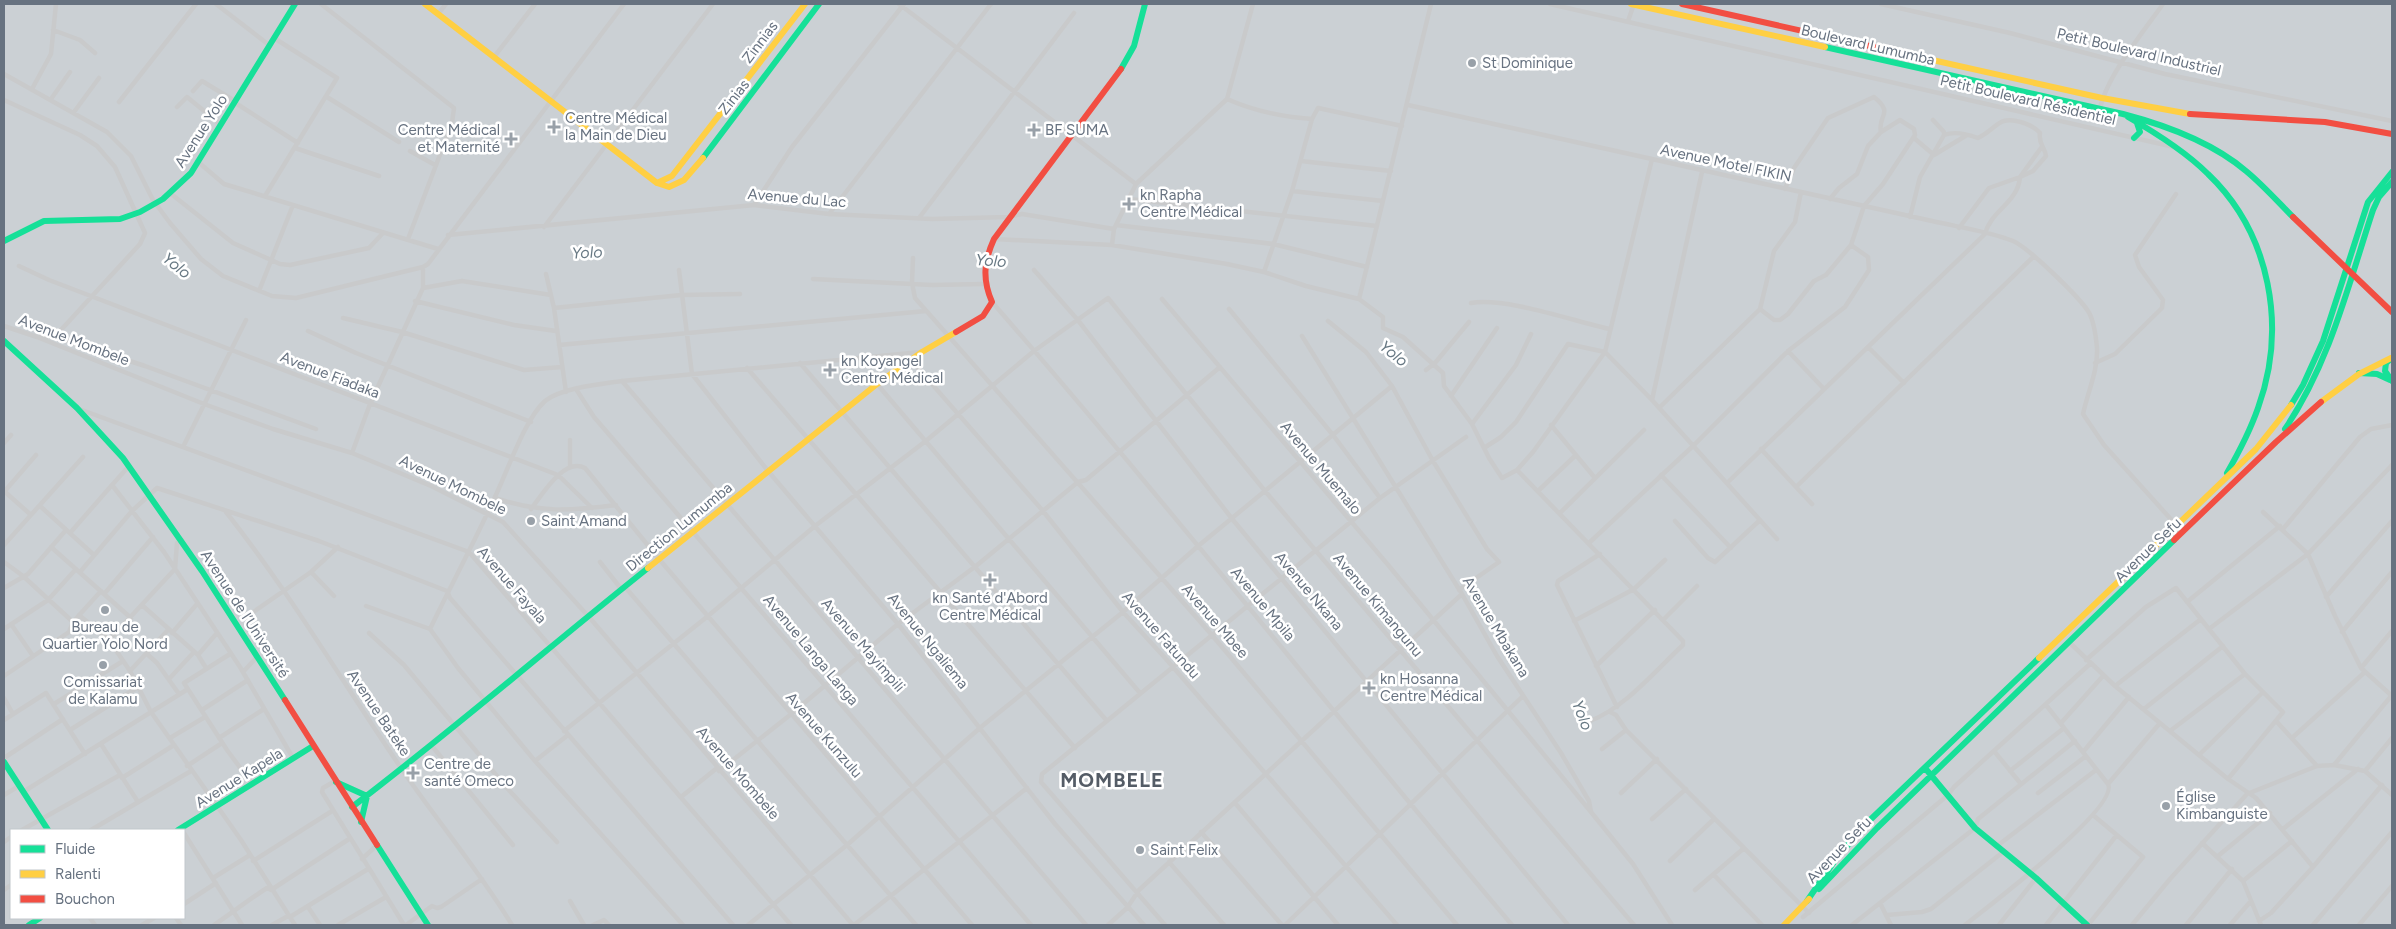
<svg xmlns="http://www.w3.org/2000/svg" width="2396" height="929" font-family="Figtree,sans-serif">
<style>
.water{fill:#cbd0d4;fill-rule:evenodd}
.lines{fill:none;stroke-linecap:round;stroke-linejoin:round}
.street{stroke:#c9cacb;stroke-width:4.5}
.fast{stroke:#16e098;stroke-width:6}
.slow{stroke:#ffcf43;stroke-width:6}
.jam{stroke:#f24e42;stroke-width:6}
.poi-dot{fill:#98a0a8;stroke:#fff;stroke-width:2}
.labels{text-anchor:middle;stroke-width:5;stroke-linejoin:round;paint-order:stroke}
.street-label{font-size:15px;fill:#677280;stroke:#fff}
.poi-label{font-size:15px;fill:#677280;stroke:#fff;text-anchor:start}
.water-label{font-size:16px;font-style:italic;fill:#687984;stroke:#fff}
.district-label{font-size:20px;font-weight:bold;letter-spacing:1px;fill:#545c66;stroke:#fff}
</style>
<rect width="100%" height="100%" fill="#f4f4f3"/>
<path class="water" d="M 4,4 L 2392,4 L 2392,925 L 4,925 ZM 11,830 L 184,830 L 184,918 L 11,918 Z"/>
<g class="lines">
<path class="street" d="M 216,4 L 269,45
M 321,4 L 454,108 L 452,123 L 408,239
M 899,4 L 1136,184
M 1550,4 L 2174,147
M 1881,4 L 2010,33 L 2165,74 L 2392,121
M 438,14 L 446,4
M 1628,21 L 1634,4
M 53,30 L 80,40 L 95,53
M 494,57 L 535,4
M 4,74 L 107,132 L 131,156 L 153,200 L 170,223 L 201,259 L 223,276 L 272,296 L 296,298 L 423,267 L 428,264 L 624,4
M 32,89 L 51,54 L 56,4
M 193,91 L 202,81 L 235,101
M 327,97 L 399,142
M 51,99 L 70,72
M 1227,99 C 1254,111 1282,117 1312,119
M 4,100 L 80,135 L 97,146 L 115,167 L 145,233 L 140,244 L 60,331 L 53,336 L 40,337
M 119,102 L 196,4
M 234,102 L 298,143
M 1408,105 L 1932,221 C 1958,227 1988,231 2013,241 C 2029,248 2078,296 2088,311 C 2094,320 2096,337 2097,348 C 2098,371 2088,391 2083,414 L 2104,445 L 2177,526
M 177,107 L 187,97 L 220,124
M 2100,109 C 2106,77 2144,31 2163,4
M 74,112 L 99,78
M 1914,138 L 1934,155 L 1967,135
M 295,148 L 379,176
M 410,151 L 435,165
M 197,161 L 224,184 L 438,249
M 1301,161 L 1391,171
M 1785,189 L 1794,168 L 1828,118 L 1874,97 C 1895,114 1877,115 1881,132 L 1868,146 L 1857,174 L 1839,188 L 1830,199
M 1292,191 L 1383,201
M 1801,192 L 1795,222 L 1774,251 L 1760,309 L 1774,320 L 1780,320 L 1788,314 L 1814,281 L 1826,275 L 1851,245 L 1864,206 L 1883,184 L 1915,135 L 1914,129 L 1900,120 L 1881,132
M 170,193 L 233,243 L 280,264 L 290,265 L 369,248 L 383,233
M 265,196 L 337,78 L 274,38
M 1129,199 L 1377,226
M 754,205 L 792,147 L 904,4
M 829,214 L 991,4
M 1910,217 L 1920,177 L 1944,135 L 1944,132 L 1933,120
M 919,218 L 1074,13
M 1116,225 L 1273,244 L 1367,267
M 544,227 L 713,4
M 1959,228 L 1989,188 L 2020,177 L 2041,148
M 448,235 L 754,205 L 829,214 L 932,219 L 1008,217 L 1022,214 L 1114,229
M 994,239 L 1112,245 L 1227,264 L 1264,272 L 1306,286 L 1359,299 L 1383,317 L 1383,328 L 1403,337 L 1443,373 L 1444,386 L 1472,424 L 1489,458 L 1502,478 L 1517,470 L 1533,452 L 1605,352 L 1652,159
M 1112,245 L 1114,229 L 1136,184 L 1227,99 L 1253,4
M 913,258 L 912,283 L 915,298 L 1211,634 L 1457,925
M 19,266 L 49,280 L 558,475 L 592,508
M 679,270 L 692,374 L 768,471 L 898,624 L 1055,824 L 1144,925
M 1034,270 L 1077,319 L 1233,520 L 1568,925
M 1264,272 L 1292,191 L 1312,119 L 1318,108 L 1402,126
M 546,274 L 554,308 L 566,392
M 813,279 L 932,285 L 983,284
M 423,288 L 462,281 L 551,295
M 259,291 L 293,205
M 1162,299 L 1389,566 L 1591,812
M 1359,299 L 1431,4
M 415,301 L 514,325 L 556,331
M 992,302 C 1170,506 1337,719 1512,925
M 1471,303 C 1506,297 1573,321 1610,329
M 554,308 L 681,295 L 740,294
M 1229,309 L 1333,435 L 1380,498
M 343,318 L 402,332 L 524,370 L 562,367
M 1328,321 L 1366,352 L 1392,386 L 1433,461 L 1487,549 L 1499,562 L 1459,590
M 4,326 L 37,337 L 204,404 L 273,429 L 352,453 L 431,486 L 503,522 L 589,617 L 853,925
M 308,331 L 356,353 L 531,422
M 53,336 L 145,366 L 316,429
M 1302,336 L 1462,594 L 1497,656 L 1561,753 L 1589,801 L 1591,812 L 1633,864 L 1672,925
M 559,345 L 926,311
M 1868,347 L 1904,383
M 1788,351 L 1824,389
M 910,359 L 1043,511 L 1123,612 L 1166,659 L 1397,925
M 800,363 L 1107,721
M 2095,363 L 2115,354 L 2162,308 L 2163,300 L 2139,267 L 2135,255 L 2176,194
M 747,368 L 1075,748
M 1426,370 L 1435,363 L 1469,322
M 622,381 L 1086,925
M 877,384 L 1140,693
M 576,389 L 594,417 L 1031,925
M 1451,396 L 1497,328
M 1652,400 L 1702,172
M 1659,408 L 1760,309
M 79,409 L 469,552 L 791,925
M 1472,424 L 1516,365 L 1531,334
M 1551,425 L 1595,478
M 570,440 L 570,467
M 4,443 L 11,435
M 183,447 L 246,320
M 1484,448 L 1501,437 L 1516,422 L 1568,344 L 1605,352 L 1652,400 L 1777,539
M 1761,449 L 1796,487 L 2034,256
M 352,453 L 370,404 L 423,288 L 423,267
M 1517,470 L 1683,641 L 1683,645 C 1655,671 1626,707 1590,721
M 1661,475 L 1731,548
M 1727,483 L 1985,234 C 1991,210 2018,203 2020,177 L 2033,171 L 2046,156 C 2045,147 2038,144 2040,133 C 2035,127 2031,126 2024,123 C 1998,114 1998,128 1978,138 C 1967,134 1954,131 1944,135
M 112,485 L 129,466
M 1796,487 L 1812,504
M 4,491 L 31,515
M 1538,491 L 1576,455
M 4,492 L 36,455
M 495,498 C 540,513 570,511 616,505
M 40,506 L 94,555
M 531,509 C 542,495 564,457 585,468 L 659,559 L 972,925
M 226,512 C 290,593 343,683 401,768 C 437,821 479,870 512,925
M 2263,512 L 2308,554 L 2335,616 L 2361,668 L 2392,696
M 1560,513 L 1644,430
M 1675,521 L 1708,558 L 1715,562 L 1760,520
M 2283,529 L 2360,437 L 2371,429 L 2392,425
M 70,533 L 112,485 L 164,552 L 240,667 L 293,758
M 1590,542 L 1693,446 L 1788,351 L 1845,307 L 1869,270 L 1868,257 L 1851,245
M 4,545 L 83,457
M 51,547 L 131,618
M 1600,554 L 1558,581 L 1557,585 L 1617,707
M 4,562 L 23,576 L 73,622
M 600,562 L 622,590
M 80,572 L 132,511 L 157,488 L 319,541 L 447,591 L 450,598 L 733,925
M 311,572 L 334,596
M 625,587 L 916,925
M 4,588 L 28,574 L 66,530
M 104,594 L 153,537
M 2326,597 L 2392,521
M 2187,602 L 2280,526
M 143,606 L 198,655 L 206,668
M 366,606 L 430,629 L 458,668 L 535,761 L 683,925
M 252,613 L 311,572 L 338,547
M 79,615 L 109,640 L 130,671 L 151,712 L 241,840 L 295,925
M 1664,619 L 1697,586
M 1574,621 L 1634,589 L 1665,560
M 11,624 L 33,656
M 4,629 L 48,600 L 76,569
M 430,629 C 451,585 474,543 494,499 C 507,473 524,420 545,401 C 561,388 601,384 622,381 L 921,352
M 2209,629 L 2308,554 L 2392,465
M 2342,632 L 2392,572
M 172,633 L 197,604
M 369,633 L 404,665 L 507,788 L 557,842
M 109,640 L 175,569 L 177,543 L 182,540
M 2069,642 L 2115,686 L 2228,779 L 2256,798 L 2313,867
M 147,654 L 157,663 L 179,694
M 230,654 L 184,683 L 227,750 L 253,785
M 198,655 L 217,633
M 2086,660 L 2146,607 L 2176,588 L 2245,674 L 2283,712 L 2228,779
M 1596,666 L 1655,610
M 2361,668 L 2392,631
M 130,671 L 168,630
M 243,672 L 257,657
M 4,676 L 69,632 L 73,622 L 101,591
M 169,679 L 194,652
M 2115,686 L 2201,619
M 4,698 L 13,714
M 54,704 L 123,661
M 2144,709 L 2223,646
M 202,710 L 248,680
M 1610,712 L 1616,715 L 1626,730 L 1809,913
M 4,720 L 46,693 L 85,754
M 2277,722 L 2317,766
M 2061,723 L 2103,676
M 70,730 L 138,687
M 564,731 L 708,616 L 815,526 L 927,440 L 1034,351 L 1108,298 L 1265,491 L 1634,925
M 2170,731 L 2245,674
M 170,738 L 205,717
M 219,738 L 264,709
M 2292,738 L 2365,672
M 101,744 L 138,802
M 432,746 L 513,845
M 1602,749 L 1626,730
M 1994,751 L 2021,784
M 2083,752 L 2129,697
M 2199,755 L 2262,693
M 4,758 L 63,719
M 535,761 L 568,735
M 2334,765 L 2392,695
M 187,766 L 222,743
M 719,771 L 790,715 L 898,624 L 976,566 L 1078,482 L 1086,480 L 1220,367
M 2010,771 L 2064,728
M 2365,771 L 2392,738
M 122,778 L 174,745
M 335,781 L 323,788 L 322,792 L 404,925
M 2108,784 L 2160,723
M 23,792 L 188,689
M 1621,793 L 1657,759
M 2038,793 L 2086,756
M 4,795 L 19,786
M 681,797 L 717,768
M 1235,803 L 1338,925
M 1652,819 L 1686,789
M 2283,829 L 2358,769
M 22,830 L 120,775
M 91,830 L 191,771
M 1201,832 L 1282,925
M 184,833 L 242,925
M 4,842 L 11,837
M 2202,843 L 2243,881 L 2261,925
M 1997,846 L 2096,770
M 2218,856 L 2270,813
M 362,859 L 376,846
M 253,861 L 332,811
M 1670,861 L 1714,819
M 1169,862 L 1224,925
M 1714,875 L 1762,925
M 213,878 L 250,855
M 2243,881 L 2292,841
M 4,890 L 11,885
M 1695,890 L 1743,849
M 570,901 L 584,925
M 1880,903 L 1891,925
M 184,904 L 216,883
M 308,907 L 320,925
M 1887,915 L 1922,912 L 1931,909 L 2003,852
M 290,917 L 368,869
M 1803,917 L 1948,795 L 1954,787 L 2090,664
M 90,918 L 95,925
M 176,918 L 181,925
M 2259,921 L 2271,913 L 2313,867 L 2382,785
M 142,925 L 154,918
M 214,925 C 232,913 248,900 267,888 L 271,890 L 349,839
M 272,925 L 288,916
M 338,925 L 386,897
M 406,925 L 432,906 L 437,908 L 441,907 L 482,879
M 593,925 L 604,920 L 609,925
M 748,925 L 847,845 L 981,727 L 1123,612 L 1197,547 L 1392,386
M 854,925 L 1027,788
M 1108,925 L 1127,908 L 1139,890 L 1462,594
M 1165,925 L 1041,782 L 1042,774 L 1380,498 L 1466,437
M 1285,925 L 1523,696
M 1852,925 L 1975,828 L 1978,819 L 2075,741
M 1965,925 C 1985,909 2120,807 2108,784 L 2046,705
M 1999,925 L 2036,878
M 2046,925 L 2116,836
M 2088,925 L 2143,857 L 2093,815
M 2132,925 L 2170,879 L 2247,794 L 2317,766 L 2334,765 L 2365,771 L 2392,795
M 2186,925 L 2232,869
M 2230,925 L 2251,901
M 2313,925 L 2392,832
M 2359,925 L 2392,886"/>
<path class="fast" d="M 1825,47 L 2123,114 C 2165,125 2212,142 2246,171 C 2263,185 2278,202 2293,217
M 1121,69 L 1134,46 L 1145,4
M 2128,117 C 2156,133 2185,151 2208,174 C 2271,234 2287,328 2258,408 C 2250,431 2239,452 2227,473
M 2134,138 L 2140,132 L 2137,123
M 703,158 L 819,4
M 4,241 L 44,221 L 120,219 L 140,212 L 163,199 L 191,173 L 295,4
M 4,341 L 77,408 L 123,458 L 202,571 L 285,700
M 2392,358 L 2386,363 L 2385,371 L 2392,381
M 2359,373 L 2377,374 L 2390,380
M 2291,405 L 2303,385 L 2323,341 L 2368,202 L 2392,172
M 2285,429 C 2330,362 2348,286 2373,210 L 2379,197 L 2392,182
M 4,762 L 48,830
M 1925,768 L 1975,828 L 2036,878 L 2087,925
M 336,782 L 367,796 L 361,822
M 352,807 C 453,730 549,647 648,568
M 178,830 L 313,746
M 377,845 L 428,925
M 1819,889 L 1877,828 L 2174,540
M 1807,901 L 1838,856 L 1870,820 L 2039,658
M 29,925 L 40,918"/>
<path class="slow" d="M 425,4 L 657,183 L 669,187 L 684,180 L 703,158
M 1631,4 L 1825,47
M 1919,57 L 2102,98 L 2190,114
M 657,183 L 672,176 L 805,4
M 2321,402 L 2359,374 L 2391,358
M 648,568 L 877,384 L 922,352 L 956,332
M 2039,658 L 2256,449 L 2291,405
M 1784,925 L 1809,899"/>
<path class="jam" d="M 1682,4 L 1919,57
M 2190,114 L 2325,122 L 2392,134
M 2293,217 L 2392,312
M 956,332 L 983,316 L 992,302 C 982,279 984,261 994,239 L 1121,69
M 2174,540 L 2276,442 L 2321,402
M 285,700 L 377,845"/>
</g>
<g class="poi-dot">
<circle cx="1472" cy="63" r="5"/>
<path d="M551.5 119.5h5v5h5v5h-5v5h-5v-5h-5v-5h5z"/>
<path d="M1031.5 122.5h5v5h5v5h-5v5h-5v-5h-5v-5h5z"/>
<path d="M508.5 131.5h5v5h5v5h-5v5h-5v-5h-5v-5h5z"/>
<path d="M1126.5 196.5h5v5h5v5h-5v5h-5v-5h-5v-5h5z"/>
<path d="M827.5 362.5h5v5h5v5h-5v5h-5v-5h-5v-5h5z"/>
<circle cx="531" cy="521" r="5"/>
<path d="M987.5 572.5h5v5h5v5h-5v5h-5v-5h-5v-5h5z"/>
<circle cx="105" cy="610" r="5"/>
<circle cx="103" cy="665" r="5"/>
<path d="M1366.5 680.5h5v5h5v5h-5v5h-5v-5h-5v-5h5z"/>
<path d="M410.5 765.5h5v5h5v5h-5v5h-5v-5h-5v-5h5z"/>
<circle cx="2166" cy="806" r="5"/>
<circle cx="1140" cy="850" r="5"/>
</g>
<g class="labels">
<g class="street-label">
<text transform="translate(760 42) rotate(-53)" y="5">Zinnias</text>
<text transform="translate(1868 45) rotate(13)" y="5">Boulevard Lumumba</text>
<text transform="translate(2139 52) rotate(13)" y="5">Petit Boulevard Industriel</text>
<text transform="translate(734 97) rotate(-52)" y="5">Zinias</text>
<text transform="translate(2028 100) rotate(13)" y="5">Petit Boulevard Résidentiel</text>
<text transform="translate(201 131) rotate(-57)" y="5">Avenue Yolo</text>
<text transform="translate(1726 163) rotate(12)" y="5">Avenue Motel FIKIN</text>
<text transform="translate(797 198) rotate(5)" y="5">Avenue du Lac</text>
<text transform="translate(74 340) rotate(21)" y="5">Avenue Mombele</text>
<text transform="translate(330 375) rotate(21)" y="5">Avenue Fiadaka</text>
<text transform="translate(1321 468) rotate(50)" y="5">Avenue Muemalo</text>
<text transform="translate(453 485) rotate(26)" y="5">Avenue Mombele</text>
<text transform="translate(679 527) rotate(-39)" y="5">Direction Lumumba</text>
<text transform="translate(2148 550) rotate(-44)" y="5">Avenue Sefu</text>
<text transform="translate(512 585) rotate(49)" y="5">Avenue Fayala</text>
<text transform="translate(1309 591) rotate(50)" y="5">Avenue Nkana</text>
<text transform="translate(1263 604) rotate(50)" y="5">Avenue Mpila</text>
<text transform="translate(1378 605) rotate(50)" y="5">Avenue Kimangunu</text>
<text transform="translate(245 614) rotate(57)" y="5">Avenue de l’Université</text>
<text transform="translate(1215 621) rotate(49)" y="5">Avenue Mbee</text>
<text transform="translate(1496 627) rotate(59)" y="5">Avenue Mbakana</text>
<text transform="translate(1161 635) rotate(49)" y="5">Avenue Fatundu</text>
<text transform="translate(928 641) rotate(51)" y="5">Avenue Ngaliema</text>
<text transform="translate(863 645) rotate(49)" y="5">Avenue Mayimpili</text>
<text transform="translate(811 650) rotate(50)" y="5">Avenue Langa Langa</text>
<text transform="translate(379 713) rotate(56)" y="5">Avenue Bateke</text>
<text transform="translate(824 735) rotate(49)" y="5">Avenue Kunzulu</text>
<text transform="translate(738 773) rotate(49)" y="5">Avenue Mombele</text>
<text transform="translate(239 778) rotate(-32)" y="5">Avenue Kapela</text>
<text transform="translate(1839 850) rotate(-46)" y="5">Avenue Sefu</text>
</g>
<g class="poi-label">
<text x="1482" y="68">St Dominique</text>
<text x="565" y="123">Centre Médical<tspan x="565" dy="17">la Main de Dieu</tspan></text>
<text x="500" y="135" text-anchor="end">Centre Médical<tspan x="500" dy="17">et Maternité</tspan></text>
<text x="1045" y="135">BF SUMA</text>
<text x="1140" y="200">kn Rapha<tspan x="1140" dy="17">Centre Médical</tspan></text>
<text x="841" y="366">kn Koyangel<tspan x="841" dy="17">Centre Médical</tspan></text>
<text x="541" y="526">Saint Amand</text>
<text x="990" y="603" text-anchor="middle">kn Santé d'Abord<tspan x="990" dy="17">Centre Médical</tspan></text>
<text x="105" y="632" text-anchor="middle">Bureau de<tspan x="105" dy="17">Quartier Yolo Nord</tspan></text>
<text x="1380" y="684">kn Hosanna<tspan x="1380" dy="17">Centre Médical</tspan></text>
<text x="103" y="687" text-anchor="middle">Comissariat<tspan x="103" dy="17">de Kalamu</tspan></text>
<text x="424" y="769">Centre de<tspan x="424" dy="17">santé Omeco</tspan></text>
<text x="2176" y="802">Église<tspan x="2176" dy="17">Kimbanguiste</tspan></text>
<text x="1150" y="855">Saint Felix</text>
</g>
<g class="water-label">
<text transform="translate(587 252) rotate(-3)" y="6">Yolo</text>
<text transform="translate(991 260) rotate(4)" y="6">Yolo</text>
<text transform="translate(177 265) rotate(39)" y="6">Yolo</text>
<text transform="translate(1394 353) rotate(39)" y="6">Yolo</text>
<text transform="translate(1583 715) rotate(69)" y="6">Yolo</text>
</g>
<g class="district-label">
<text x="1112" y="787">MOMBELE</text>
</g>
</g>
<rect width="2396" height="929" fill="none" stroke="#677280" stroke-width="10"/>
<rect x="10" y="829" width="175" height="90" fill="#ffffff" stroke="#c2c7cc"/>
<rect x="20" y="845" width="25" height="8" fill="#16e098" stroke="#c2c7cc"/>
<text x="55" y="854" font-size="15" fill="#677280">Fluide</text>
<rect x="20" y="870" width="25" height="8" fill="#ffcf43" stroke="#c2c7cc"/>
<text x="55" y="879" font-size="15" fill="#677280">Ralenti</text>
<rect x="20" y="895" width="25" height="8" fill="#f24e42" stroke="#c2c7cc"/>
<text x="55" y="904" font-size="15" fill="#677280">Bouchon</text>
</svg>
